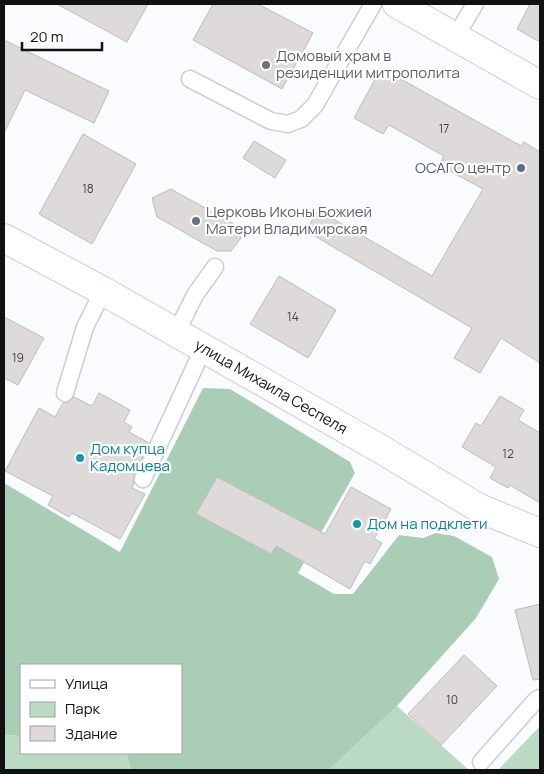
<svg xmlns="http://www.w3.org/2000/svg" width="544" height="774" font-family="Manrope,sans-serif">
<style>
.green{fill:#bbdac4}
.forest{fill:#aaceb5}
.building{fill:#dedad9;stroke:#bfbbba}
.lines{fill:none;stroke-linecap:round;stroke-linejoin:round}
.service-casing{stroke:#cdced1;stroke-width:19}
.minor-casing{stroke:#cdced1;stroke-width:30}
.tertiary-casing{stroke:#cdced1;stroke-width:30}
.service{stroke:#fff;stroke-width:16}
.minor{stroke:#fff;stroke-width:28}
.tertiary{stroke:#fff;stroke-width:28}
.worship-dot{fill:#6b7280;stroke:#fff;stroke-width:2}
.service-dot{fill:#5c6f8a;stroke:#fff;stroke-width:2}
.culture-dot{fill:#0f9aa8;stroke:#fff;stroke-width:2}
.labels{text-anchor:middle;stroke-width:4.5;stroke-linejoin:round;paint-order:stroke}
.number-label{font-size:12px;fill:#444344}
.worship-label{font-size:15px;fill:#5b616d;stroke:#fff;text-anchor:start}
.service-label{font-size:15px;fill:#4e5e75;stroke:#fff;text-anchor:end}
.street-label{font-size:15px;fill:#111112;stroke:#fff}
.culture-label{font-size:15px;fill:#0d838f;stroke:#fff;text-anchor:start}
</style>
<rect width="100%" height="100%" fill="#fafbfe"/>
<path class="green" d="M 397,706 L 469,770 L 329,770 Z
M 540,726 L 540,770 L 498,770 Z
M 4,735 L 21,736 L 21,753 L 124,753 L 127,755 L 131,770 L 4,770 Z"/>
<path class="forest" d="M 203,388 L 230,389 L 350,462 L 355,473 L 298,573 L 334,594 L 353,594 L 399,535 L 423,538 L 436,533 L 454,536 L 492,557 L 499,579 L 476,618 L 397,706 L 329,770 L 131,770 L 127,755 L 124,753 L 181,753 L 181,665 L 21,665 L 21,736 L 4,735 L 4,483 L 120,552 Z"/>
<path class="building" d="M 57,4 L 148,4 L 127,42 Z
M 213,4 L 258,4 L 313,33 L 282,89 L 193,40 Z
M 530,4 L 540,4 L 540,42 L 517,29 Z
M 4,40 L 109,91 L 94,123 L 25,90 L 4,133 Z
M 381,68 L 521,146 L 524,142 L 540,152 L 540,363 L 501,338 L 480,373 L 454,358 L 472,328 L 306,231 L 318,210 L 432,276 L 483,189 L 439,165 L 444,156 L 389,125 L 383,134 L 354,118 Z
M 83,134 L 136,164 L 92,244 L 39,214 Z
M 254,141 L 286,160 L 275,178 L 243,158 Z
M 171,189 L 234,224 L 241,238 L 231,251 L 217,251 L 157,217 L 152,198 Z
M 279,276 L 336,310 L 308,358 L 250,324 Z
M 4,317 L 44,338 L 18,385 L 4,378 Z
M 99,393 L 130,410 L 124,422 L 132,427 L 129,432 L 149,443 L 134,475 L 134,483 L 132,488 L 145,494 L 120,539 L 72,513 L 69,517 L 48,505 L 53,496 L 5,471 L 39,408 L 55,417 L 63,403 L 68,403 L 74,397 L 92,406 Z
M 500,396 L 524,410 L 518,420 L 540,433 L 540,503 L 510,485 L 508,488 L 490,478 L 496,467 L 462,447 L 476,423 L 481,426 Z
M 217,477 L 325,534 L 351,487 L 391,509 L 374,539 L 382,543 L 370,564 L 365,561 L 350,589 L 276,546 L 271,554 L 196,514 Z
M 540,604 L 540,679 L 533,680 L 515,610 Z
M 464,655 L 497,686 L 441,745 L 408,714 Z"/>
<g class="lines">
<g class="service-casing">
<path id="service" d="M 456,36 L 475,4
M 190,79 L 271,121 L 288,124 L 301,119 L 315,105 L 373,4
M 176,333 L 195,295 L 215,267
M 65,393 L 85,327 L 103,291
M 143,479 L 203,349
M 481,762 L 536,700 L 540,698"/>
</g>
<g class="minor-casing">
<path id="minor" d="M 4,238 L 103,291 L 384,451 L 479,508 L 540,533"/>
</g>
<g class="tertiary-casing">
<path id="tertiary" d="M 397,4 L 540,85"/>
</g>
<use href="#service" class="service"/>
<use href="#minor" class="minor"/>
<use href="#tertiary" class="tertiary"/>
</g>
<g class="worship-dot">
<circle cx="266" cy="65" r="5"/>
<circle cx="196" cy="221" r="5"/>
</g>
<circle class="service-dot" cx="521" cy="168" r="5"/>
<g class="culture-dot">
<circle cx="80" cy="458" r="5"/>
<circle cx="357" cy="524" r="5"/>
</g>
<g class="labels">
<g class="number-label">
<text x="444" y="133">17</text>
<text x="88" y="193">18</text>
<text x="293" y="321">14</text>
<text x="18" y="362">19</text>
<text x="508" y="458">12</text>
<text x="452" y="704">10</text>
</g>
<g class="worship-label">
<text x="276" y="61">Домовый храм в<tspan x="276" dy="17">резиденции митрополита</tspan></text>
<text x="206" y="217">Церковь Иконы Божией<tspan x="206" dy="17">Матери Владимирская</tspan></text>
</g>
<g class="service-label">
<text x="511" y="173">ОСАГО центр</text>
</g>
<g class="street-label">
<text transform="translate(271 387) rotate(30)" y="5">улица Михаила Сеспеля</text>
</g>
<g class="culture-label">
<text x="90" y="454">Дом купца<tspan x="90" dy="17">Кадомцева</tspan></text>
<text x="367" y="529">Дом на подклети</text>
</g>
</g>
<rect width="544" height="774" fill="none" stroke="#111112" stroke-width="10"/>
<rect x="20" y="664" width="162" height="90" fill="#ffffff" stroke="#a0a0a0"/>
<rect x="30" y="680" width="25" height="8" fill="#ffffff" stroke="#a0a0a0"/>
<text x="65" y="689" font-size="15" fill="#111112">Улица</text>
<rect x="30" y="702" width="25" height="15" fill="#bbdac4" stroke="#a0a0a0"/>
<text x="65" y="714" font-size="15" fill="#111112">Парк</text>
<rect x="30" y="726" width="25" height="15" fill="#dedad9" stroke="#a0a0a0"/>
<text x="65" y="739" font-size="15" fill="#111112">Здание</text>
<path d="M22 42v8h80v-8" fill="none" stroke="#111112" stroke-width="2.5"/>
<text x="30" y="42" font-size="15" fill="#111112" stroke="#ffffff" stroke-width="4" paint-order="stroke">20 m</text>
</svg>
